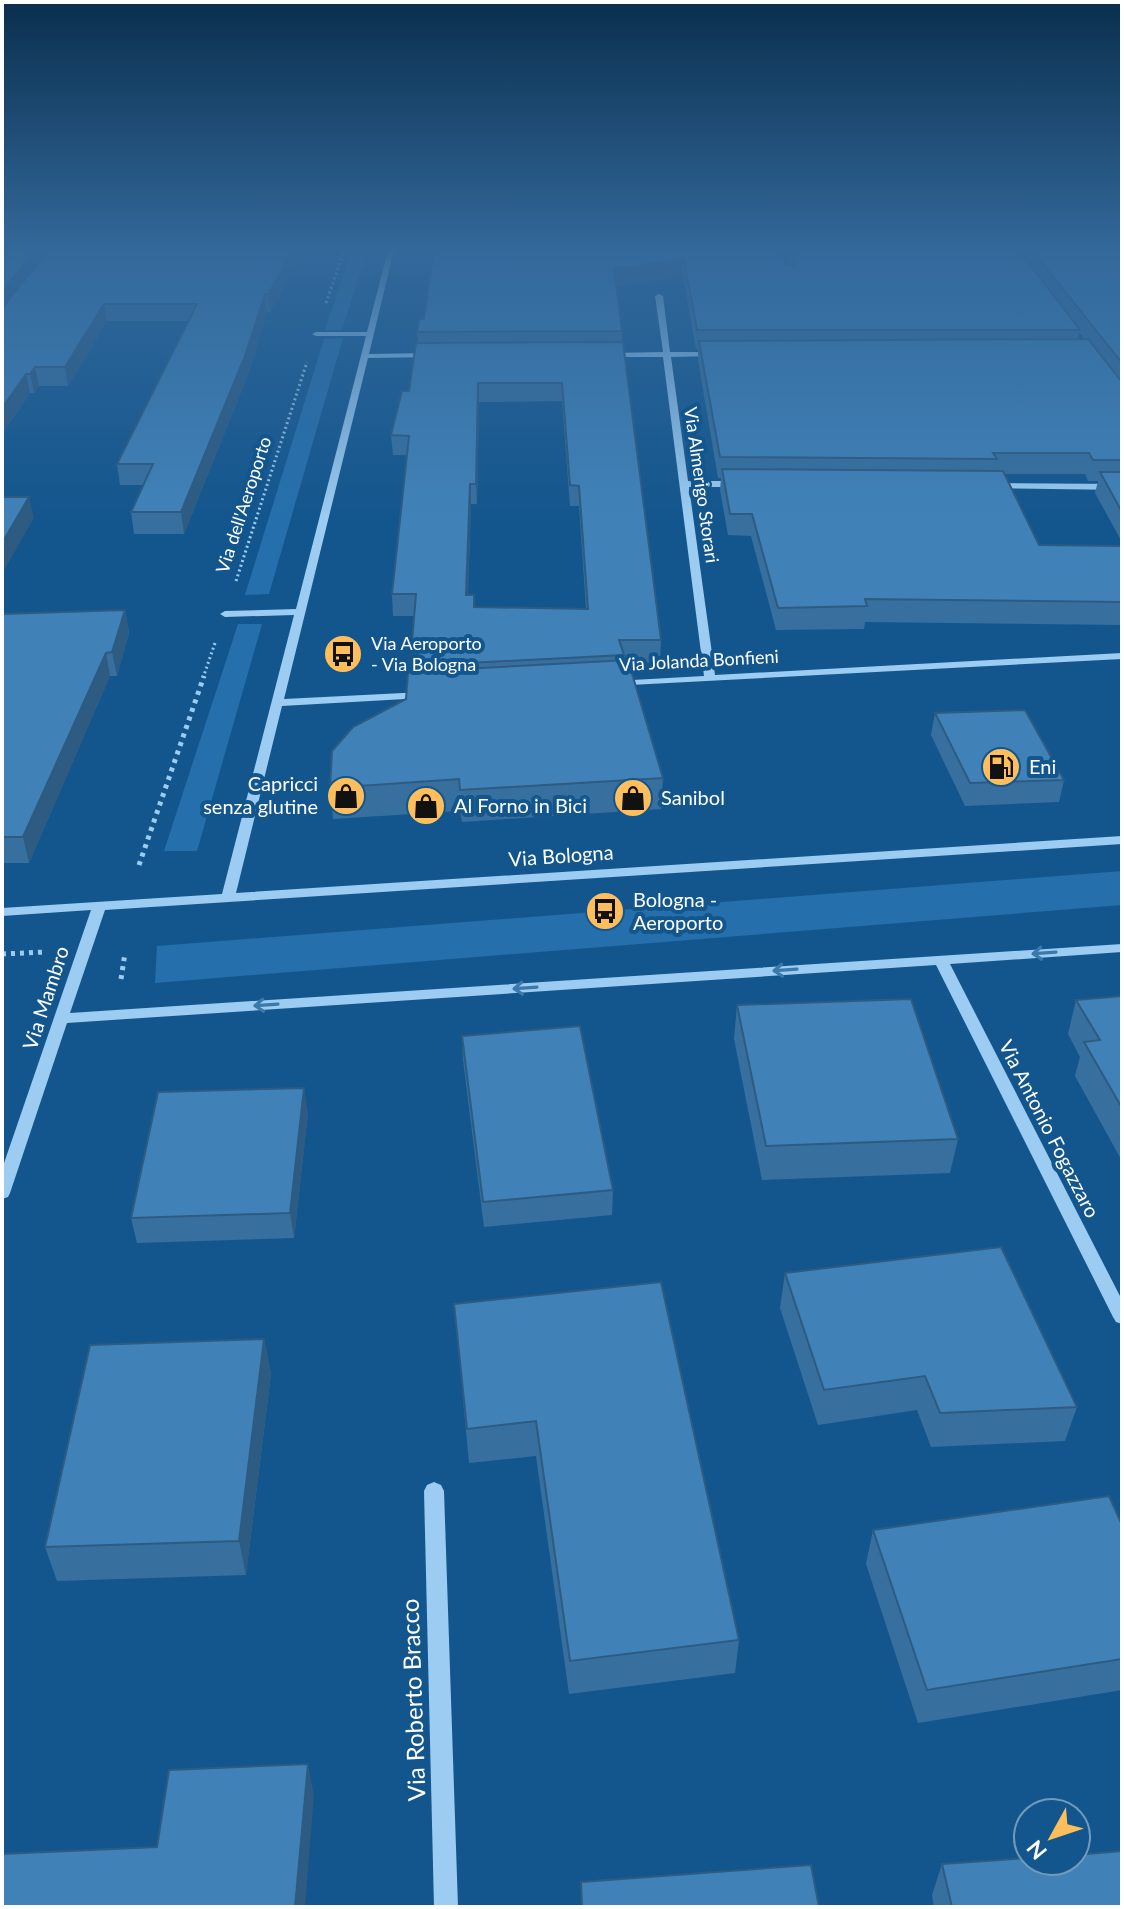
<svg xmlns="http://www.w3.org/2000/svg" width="1124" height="1909" font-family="Lato,sans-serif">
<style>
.green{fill:#2570ac}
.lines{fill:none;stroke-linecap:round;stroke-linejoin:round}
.path-far1{stroke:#9cccf1;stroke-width:3;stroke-dasharray:2 3;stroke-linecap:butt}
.path{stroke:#9cccf1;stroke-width:5;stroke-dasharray:4 5;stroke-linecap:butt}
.minor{fill:#9cccf1;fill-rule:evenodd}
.wall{fill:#37709e;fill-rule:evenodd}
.shaded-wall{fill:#2d5b81}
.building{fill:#4082b8;stroke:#2d5b81;stroke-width:2;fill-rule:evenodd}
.oneway{stroke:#3c79ab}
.labels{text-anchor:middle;stroke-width:8;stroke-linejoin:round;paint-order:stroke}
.far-street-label{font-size:18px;fill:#fff;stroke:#13568d}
.far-poi-label{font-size:18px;fill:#fff;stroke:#13568d;text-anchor:start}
.poi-label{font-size:20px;fill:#fff;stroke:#13568d;text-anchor:start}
.street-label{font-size:20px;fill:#fff;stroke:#13568d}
.near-street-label{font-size:24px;fill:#fff;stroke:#13568d}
</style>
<rect width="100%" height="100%" fill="#13568d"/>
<path class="green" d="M 352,250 L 367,250 L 342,330 L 325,330 Z
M 343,338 L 269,594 L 245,595 L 324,339 Z
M 238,624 L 262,624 L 197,851 L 164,851 Z
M 1122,871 L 1122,905 L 155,983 L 157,946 Z"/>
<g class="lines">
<path class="path-far1" d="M 326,303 L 344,250
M 236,581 L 307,362
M 203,678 L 215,643"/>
<path class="path" d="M 139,865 L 204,676
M 2,954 L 45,952
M 121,979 L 125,953"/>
<path class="minor" d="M 388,250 L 394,250 L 369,354 L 432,353 L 436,355 L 432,357 L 368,358 L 284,699 L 423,692 L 429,695 L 423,698 L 282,706 L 236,893 L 1122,836 L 1122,844 L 105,910 L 70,1013 L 1122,944 L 1122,952 L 950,964 L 1122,1300 L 1122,1324 L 1116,1322 L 1113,1317 L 936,965 L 67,1023 L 10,1193 L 8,1197 L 2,1199 L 2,1169 L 91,910 L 2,916 L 2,908 L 222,894 L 294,615 L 225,617 L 220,614 L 225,611 L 296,609 L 366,336 L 316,336 L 312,334 L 316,332 L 367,332 Z
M 659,294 L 663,296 L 670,352 L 716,352 L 720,354 L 716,356 L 671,357 L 688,481 L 738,481 L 743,484 L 738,487 L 689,487 L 715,675 L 1122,653 L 1122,659 L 611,686 L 609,684 L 615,681 L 704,676 L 663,357 L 609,357 L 605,355 L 609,353 L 663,352 L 655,296 Z
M 990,483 L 1122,484 L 1122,490 L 987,488 L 987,484 Z
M 434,1482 L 441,1485 L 444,1491 L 458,1907 L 434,1907 L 424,1491 L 427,1485 Z"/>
</g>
<path class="wall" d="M 2,250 L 283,289 L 270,312 L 267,312 L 248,375 L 184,534 L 134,534 L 131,512 L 143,485 L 120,485 L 117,464 L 188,321 L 107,321 L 68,386 L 39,386 L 34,393 L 30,393 L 2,434 Z
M 434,250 L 789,265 L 784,250 L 1122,250 L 1122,542 L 1095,493 L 1098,481 L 1088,481 L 1085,474 L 1004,474 L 1039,545 L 1122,546 L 1122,625 L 865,622 L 864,629 L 776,630 L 751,536 L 728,535 L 720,490 L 721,478 L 718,478 L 698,360 L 698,349 L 696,349 L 683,276 L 617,286 L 622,331 L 622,342 L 661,640 L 660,663 L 628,662 L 663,778 L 661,809 L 462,822 L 460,811 L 333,819 L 330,788 L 406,699 L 410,672 L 414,616 L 393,616 L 392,594 L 407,455 L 393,455 L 391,435 L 409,391 L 418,343 L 417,332 L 424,319 ZM 1079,332 L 1085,339 L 1078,339 ZM 562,401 L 570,506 L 579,506 L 586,609 L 474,607 L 474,595 L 468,595 L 471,504 L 477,504 L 479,402 Z
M 125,610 L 129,633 L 117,676 L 110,676 L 29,863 L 2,863 L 2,614 Z
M 935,713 L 1064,780 L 1059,802 L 965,806 L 931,735 Z
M 1122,996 L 1122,1161 L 1075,1076 L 1080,1057 L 1068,1034 L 1076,1000 Z
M 737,1005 L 958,1139 L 950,1173 L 762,1180 L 734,1039 Z
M 462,1036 L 613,1190 L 612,1215 L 484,1227 L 463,1060 Z
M 308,1113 L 294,1238 L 137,1243 L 131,1218 Z
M 785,1273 L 1077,1407 L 1065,1441 L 931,1447 L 917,1410 L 818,1425 L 780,1308 Z
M 454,1304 L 739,1640 L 735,1673 L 569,1694 L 536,1456 L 469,1463 Z
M 264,1339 L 271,1374 L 246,1575 L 57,1581 L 45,1547 Z
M 1122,1525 L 1122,1690 L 918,1723 L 866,1564 L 873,1530 Z
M 942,1864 L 1122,1907 L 934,1907 L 932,1895 Z"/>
<path class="shaded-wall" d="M 35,250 L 51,250 L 2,314 L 2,292 Z
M 290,250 L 299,250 L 283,289 L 270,312 L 268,294 Z
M 684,259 L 683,276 L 614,287 L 614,269 Z
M 265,294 L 267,312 L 248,375 L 184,534 L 181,512 Z
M 104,304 L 107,321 L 68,386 L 65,367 Z
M 35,367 L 39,386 L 34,393 L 30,374 Z
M 26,374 L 30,393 L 2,434 L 2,408 Z
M 478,383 L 479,402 L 477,504 L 476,484 Z
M 470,484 L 471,504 L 467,617 L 466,595 Z
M 29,497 L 34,518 L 2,574 L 2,543 Z
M 125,610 L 129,633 L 117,676 L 112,652 Z
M 106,653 L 110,676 L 29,863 L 23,837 Z
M 304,1088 L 308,1113 L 294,1238 L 290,1213 Z
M 264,1339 L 271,1374 L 246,1575 L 239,1541 Z
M 308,1764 L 314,1796 L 305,1907 L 295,1907 Z"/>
<path class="building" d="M 2,250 L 35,250 L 2,292 Z
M 49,250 L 290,250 L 281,272 L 268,294 L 265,294 L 245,356 L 181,512 L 131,512 L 153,464 L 117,464 L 197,304 L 104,304 L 65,367 L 35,367 L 30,374 L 26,374 L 2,408 L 2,308 Z
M 434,250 L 780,250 L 786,264 L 795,266 L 796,263 L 791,250 L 1019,250 L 1080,330 L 697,330 L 684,259 L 614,269 L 622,331 L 417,332 L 419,319 L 424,319 Z
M 1032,250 L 1122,250 L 1122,363 Z
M 1088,339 L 1122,382 L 1122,460 L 1093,460 L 1089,453 L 993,453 L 997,459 L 720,457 L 699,341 Z
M 623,342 L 661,640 L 619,640 L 624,655 L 410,666 L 416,594 L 392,594 L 409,436 L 391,435 L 402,391 L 409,391 L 416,343 ZM 478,383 L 562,383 L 570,485 L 579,486 L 588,609 L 474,607 L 474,595 L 466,595 L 470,484 L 476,484 Z
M 722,469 L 1003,471 L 1039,545 L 1122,546 L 1122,602 L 865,599 L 867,606 L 778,608 L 752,514 L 730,514 Z
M 1100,472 L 1122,472 L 1122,512 Z
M 2,497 L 29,497 L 2,543 Z
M 125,610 L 112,652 L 106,653 L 23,837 L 2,837 L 2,614 Z
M 628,660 L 663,778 L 460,790 L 459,779 L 330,788 L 332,751 L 353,727 L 406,699 L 408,672 Z
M 1025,710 L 1064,780 L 970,783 L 935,713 Z
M 1122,996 L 1122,1108 L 1084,1042 L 1100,1040 L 1076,1000 Z
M 911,999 L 958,1139 L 766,1146 L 737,1005 Z
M 580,1026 L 613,1190 L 483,1202 L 462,1036 Z
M 304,1088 L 290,1213 L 131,1218 L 158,1092 Z
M 1001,1247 L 1077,1407 L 940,1413 L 925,1376 L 824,1390 L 785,1273 Z
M 661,1282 L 739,1640 L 570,1661 L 536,1421 L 467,1429 L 454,1304 Z
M 264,1339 L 239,1541 L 45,1547 L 90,1345 Z
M 1109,1496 L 1122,1525 L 1122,1659 L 927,1690 L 873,1530 Z
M 308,1764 L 295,1907 L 2,1907 L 2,1854 L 157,1847 L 169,1770 Z
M 1122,1851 L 1122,1907 L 952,1907 L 942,1864 L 1028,1858 L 1028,1861 L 1076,1861 L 1076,1855 Z
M 811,1865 L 819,1907 L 582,1907 L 581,1882 Z"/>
<defs><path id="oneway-shaft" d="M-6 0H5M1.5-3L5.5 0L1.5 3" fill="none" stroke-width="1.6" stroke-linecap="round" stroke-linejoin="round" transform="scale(2)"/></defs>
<g class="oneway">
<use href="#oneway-shaft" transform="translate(1044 953) rotate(176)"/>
<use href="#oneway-shaft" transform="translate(785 970) rotate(176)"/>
<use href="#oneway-shaft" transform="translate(525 988) rotate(176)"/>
<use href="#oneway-shaft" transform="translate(266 1005) rotate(176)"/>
</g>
<linearGradient id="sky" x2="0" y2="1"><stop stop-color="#0a2f4e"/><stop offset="0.48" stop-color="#33689a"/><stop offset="1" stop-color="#33689a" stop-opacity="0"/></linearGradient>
<rect width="1124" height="517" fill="url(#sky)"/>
<defs>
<g id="bus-disc" transform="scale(2)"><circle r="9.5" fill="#ffbe5c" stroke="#13568d"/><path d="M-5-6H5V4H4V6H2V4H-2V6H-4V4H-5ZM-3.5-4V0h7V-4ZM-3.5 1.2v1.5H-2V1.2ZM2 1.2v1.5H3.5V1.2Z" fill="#111"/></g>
<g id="fuel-disc" transform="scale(2)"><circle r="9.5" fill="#ffbe5c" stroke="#13568d"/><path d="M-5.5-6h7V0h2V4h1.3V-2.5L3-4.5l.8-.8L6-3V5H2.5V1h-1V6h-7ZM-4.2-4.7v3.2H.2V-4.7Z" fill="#111"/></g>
<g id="shop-disc" transform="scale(2)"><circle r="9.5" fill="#ffbe5c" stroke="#13568d"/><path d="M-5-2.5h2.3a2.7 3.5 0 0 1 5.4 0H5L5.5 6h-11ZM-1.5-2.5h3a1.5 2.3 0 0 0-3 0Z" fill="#111"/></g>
</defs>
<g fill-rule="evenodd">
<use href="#bus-disc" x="343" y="654"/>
<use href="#fuel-disc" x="1001" y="767"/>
<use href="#shop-disc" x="346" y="796"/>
<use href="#shop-disc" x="633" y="798"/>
<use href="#shop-disc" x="426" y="806"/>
<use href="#bus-disc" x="605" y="911"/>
</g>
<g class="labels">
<g class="far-street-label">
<text transform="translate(701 485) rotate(82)" y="6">Via Almerigo Storari</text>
<text transform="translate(244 505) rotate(-72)" y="6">Via dell'Aeroporto</text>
<text transform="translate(699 661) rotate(-3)" y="6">Via Jolanda Bonfieni</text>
</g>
<g class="far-poi-label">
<text x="371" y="650">Via Aeroporto<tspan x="371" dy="21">- Via Bologna</tspan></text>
</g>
<g class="poi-label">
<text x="1029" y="774">Eni</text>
<text x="318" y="791" text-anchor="end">Capricci<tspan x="318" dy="23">senza glutine</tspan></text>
<text x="661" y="805">Sanibol</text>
<text x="454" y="813">Al Forno in Bici</text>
<text x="633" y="907">Bologna -<tspan x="633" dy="23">Aeroporto</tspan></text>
</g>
<g class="street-label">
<text transform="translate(561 856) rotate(-4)" y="7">Via Bologna</text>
<text transform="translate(46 998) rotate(-72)" y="7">Via Mambro</text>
<text transform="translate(1049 1129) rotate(63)" y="7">Via Antonio Fogazzaro</text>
</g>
<g class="near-street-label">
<text transform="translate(414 1700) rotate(-92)" y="8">Via Roberto Bracco</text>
</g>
</g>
<rect width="1124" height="1909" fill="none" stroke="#ffffff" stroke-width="8"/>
<g transform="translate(1052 1837) rotate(230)"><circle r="38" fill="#13568d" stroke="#719abb" stroke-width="2"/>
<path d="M0-6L14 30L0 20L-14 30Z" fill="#ffbe5c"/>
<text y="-12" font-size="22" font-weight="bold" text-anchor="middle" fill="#ffffff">N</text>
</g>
</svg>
